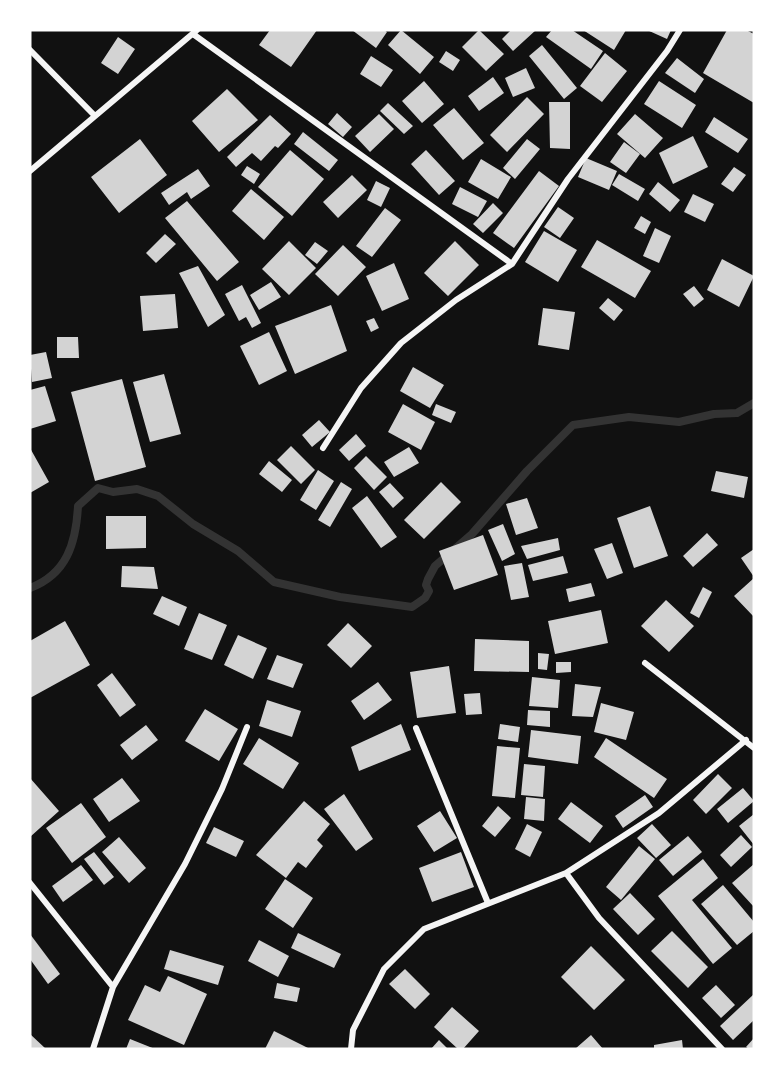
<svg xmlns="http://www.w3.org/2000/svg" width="784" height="1079" font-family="Raleway,sans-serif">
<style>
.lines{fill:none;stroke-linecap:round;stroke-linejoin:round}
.stream{stroke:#333;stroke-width:8}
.building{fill:#d3d3d3}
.minor{stroke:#f5f5f5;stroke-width:6}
</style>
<rect width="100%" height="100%" fill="#111"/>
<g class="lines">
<path class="stream" d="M 30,588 C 67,574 76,543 78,506 L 98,488 L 113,492 L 137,489 L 158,496 L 193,524 L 238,551 L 274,582 L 340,597 L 412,607 L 425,598 L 429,591 L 426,585 L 428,579 L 435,566 L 472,534 L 527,471 L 573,425 L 629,417 L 679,422 L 714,414 L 737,413 L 754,403"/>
</g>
<path class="building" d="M 270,30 L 317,30 L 291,67 L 259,45 Z
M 352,30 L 384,30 L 387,32 L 376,48 Z
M 401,30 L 434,57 L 420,74 L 388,45 Z
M 479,30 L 504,54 L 486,71 L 462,47 Z
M 511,30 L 536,30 L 513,51 L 502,39 Z
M 552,30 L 572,30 L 603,51 L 591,69 L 546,37 Z
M 583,30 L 626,30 L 614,50 Z
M 647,30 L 671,30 L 667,39 Z
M 727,30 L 746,30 L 754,34 L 754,103 L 703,73 Z
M 118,37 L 135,49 L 118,74 L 101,63 Z
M 542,45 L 577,88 L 564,99 L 529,56 Z
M 446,51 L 460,60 L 453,71 L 439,62 Z
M 605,53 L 627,71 L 602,102 L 580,86 Z
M 371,56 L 393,70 L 381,87 L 360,74 Z
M 677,58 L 704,79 L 695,93 L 665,73 Z
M 526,68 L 535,88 L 513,97 L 505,78 Z
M 493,77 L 504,93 L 479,111 L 468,96 Z
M 424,81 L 444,104 L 422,123 L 402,101 Z
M 659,81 L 696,105 L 682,128 L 644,104 Z
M 227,89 L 258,120 L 219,152 L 192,121 Z
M 527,97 L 544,114 L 507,152 L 490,135 Z
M 549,102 L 570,102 L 570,149 L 550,148 Z
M 388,103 L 413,126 L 404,134 L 380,111 Z
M 454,108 L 484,143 L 463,160 L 433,125 Z
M 337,113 L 352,127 L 343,137 L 328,124 Z
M 379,114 L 394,129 L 370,152 L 355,136 Z
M 635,114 L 663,138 L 645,158 L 617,134 Z
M 270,115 L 291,134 L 278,148 L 275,146 L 261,161 L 252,153 L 236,167 L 227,157 Z
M 714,117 L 748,139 L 738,153 L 705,132 Z
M 303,132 L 338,160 L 329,171 L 294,144 Z
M 693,136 L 708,167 L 673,184 L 659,153 Z
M 140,139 L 167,175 L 119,213 L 91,177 Z
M 527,139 L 540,149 L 515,179 L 503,168 Z
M 624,142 L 640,154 L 626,173 L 610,162 Z
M 290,150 L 324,179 L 292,216 L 258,187 Z
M 426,150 L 455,181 L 439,195 L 411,164 Z
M 586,158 L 617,171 L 609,190 L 578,177 Z
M 481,159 L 511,177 L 498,199 L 468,182 Z
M 247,166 L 260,174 L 254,184 L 241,175 Z
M 734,167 L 746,175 L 733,192 L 721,184 Z
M 198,169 L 210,186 L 191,199 L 187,192 L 169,205 L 161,193 Z
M 539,171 L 559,186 L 514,248 L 493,233 Z
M 619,174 L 645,189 L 638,201 L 612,185 Z
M 352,175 L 367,190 L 338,218 L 323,202 Z
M 376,181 L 390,188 L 381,207 L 367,200 Z
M 658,182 L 680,200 L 670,212 L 649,194 Z
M 460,187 L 487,201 L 478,217 L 452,204 Z
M 251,189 L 284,217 L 264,240 L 232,211 Z
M 693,194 L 714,204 L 705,222 L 684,212 Z
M 187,201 L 239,262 L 217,281 L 165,218 Z
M 493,203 L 503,213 L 483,233 L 473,224 Z
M 558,207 L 574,218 L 560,238 L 544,227 Z
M 385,208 L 401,220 L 372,257 L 356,246 Z
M 641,216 L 651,222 L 645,234 L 634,228 Z
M 655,228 L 671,236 L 659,263 L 643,256 Z
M 544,231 L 577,250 L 558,282 L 525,262 Z
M 165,234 L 176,244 L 156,263 L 146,253 Z
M 597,240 L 651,271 L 635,298 L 581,267 Z
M 289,241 L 316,268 L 289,295 L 262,269 Z
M 455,241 L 479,265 L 448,296 L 424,273 Z
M 315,242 L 328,251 L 317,264 L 305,255 Z
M 343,245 L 366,267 L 338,296 L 315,274 Z
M 722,259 L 754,276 L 739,307 L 707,290 Z
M 394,263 L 409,299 L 382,311 L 366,276 Z
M 198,266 L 225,315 L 208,327 L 179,273 Z
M 271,282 L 281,297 L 259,310 L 250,295 Z
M 242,285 L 261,323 L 252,328 L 246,317 L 239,321 L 225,294 Z
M 694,286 L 704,299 L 694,307 L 683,294 Z
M 175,294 L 178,328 L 143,331 L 140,296 Z
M 608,298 L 623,310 L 614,321 L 599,308 Z
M 331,305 L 347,351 L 295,374 L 275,326 Z
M 543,308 L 575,312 L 569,350 L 538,345 Z
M 374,318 L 379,328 L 371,332 L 366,321 Z
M 269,332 L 287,371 L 259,385 L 240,346 Z
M 57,337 L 78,337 L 79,358 L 57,358 Z
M 46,352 L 52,378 L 32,382 L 30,355 Z
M 413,367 L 444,385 L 430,408 L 400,391 Z
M 164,374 L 181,434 L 150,442 L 133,382 Z
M 122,379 L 146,467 L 95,481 L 71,392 Z
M 45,386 L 56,421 L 30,429 L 30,390 Z
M 403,404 L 435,422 L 421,450 L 388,432 Z
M 436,404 L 456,412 L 451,423 L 432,415 Z
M 319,420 L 330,432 L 312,447 L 302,435 Z
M 356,434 L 366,446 L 349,461 L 339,450 Z
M 291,446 L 315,470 L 301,484 L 277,460 Z
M 409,447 L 419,463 L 394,477 L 384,462 Z
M 30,448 L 49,482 L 30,493 Z
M 366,456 L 387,477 L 374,490 L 354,468 Z
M 269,461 L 292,480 L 282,492 L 259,474 Z
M 318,470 L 334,481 L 316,510 L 300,500 Z
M 716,471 L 748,477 L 744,498 L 711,491 Z
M 341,482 L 352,489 L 330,527 L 318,520 Z
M 441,482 L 461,502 L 424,539 L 404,520 Z
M 390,483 L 404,498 L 393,508 L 379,492 Z
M 367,496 L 397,537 L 381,548 L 352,508 Z
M 527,498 L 538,528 L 516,535 L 506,504 Z
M 650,506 L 668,556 L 634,568 L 617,518 Z
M 106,516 L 146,516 L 146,548 L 106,549 Z
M 503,524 L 515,554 L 502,561 L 488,530 Z
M 707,533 L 718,545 L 693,567 L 683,556 Z
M 483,535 L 498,575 L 454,590 L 439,551 Z
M 558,538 L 560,550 L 527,559 L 521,546 Z
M 612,543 L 623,573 L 607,579 L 594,549 Z
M 754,549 L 754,577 L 741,558 Z
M 563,556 L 568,573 L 533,581 L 528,565 Z
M 522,563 L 529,597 L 511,600 L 504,566 Z
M 122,566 L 154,567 L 158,589 L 121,587 Z
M 754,578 L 754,617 L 734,596 Z
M 591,583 L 595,596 L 569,602 L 566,589 Z
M 703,587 L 712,592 L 699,618 L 690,613 Z
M 162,596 L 187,607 L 179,626 L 153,614 Z
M 666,600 L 694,626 L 669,652 L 641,626 Z
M 601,610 L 608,643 L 555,654 L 548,621 Z
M 199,613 L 227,625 L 212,660 L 184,649 Z
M 65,621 L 90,665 L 30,698 L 30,641 Z
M 348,623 L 372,646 L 351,668 L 327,645 Z
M 238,635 L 267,648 L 253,679 L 224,665 Z
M 475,639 L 529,641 L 529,672 L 474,671 Z
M 538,653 L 549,654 L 547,670 L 538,669 Z
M 277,655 L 303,664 L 293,688 L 267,679 Z
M 556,662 L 571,662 L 571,672 L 556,673 Z
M 449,666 L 456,713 L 417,718 L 410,672 Z
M 112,673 L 136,705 L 120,717 L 97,685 Z
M 532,677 L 560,680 L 558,708 L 529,706 Z
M 378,682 L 392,700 L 364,720 L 351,701 Z
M 575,684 L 601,687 L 593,717 L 572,716 Z
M 480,693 L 482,714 L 466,715 L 464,694 Z
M 267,700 L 301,711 L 292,737 L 259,726 Z
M 601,703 L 634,712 L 626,740 L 594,732 Z
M 205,709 L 238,729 L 219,761 L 185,741 Z
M 528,710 L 550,711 L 550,727 L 527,725 Z
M 401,724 L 411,750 L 359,771 L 351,747 Z
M 500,724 L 520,727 L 518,742 L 498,739 Z
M 146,725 L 158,740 L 132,760 L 120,745 Z
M 531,730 L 581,736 L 578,764 L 528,757 Z
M 259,738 L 299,763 L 283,789 L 243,764 Z
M 606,738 L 667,779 L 654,798 L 594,757 Z
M 497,746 L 520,748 L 515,798 L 492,796 Z
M 524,764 L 545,766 L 543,797 L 521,795 Z
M 718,774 L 732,788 L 706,814 L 693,800 Z
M 30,778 L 59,811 L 30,837 Z
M 122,778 L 140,801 L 109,822 L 93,799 Z
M 743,788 L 754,801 L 728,823 L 717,809 Z
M 344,794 L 373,839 L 356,851 L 324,809 Z
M 645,795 L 653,807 L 623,828 L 615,816 Z
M 526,797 L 545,799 L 544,821 L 524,819 Z
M 304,801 L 330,824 L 317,840 L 323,846 L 306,868 L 298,862 L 286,878 L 256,855 Z
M 571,802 L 603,826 L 590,843 L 558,819 Z
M 81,803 L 106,837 L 72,863 L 46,828 Z
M 498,806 L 511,818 L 495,837 L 482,826 Z
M 440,811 L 457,838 L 434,852 L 417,826 Z
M 754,814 L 754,845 L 739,826 Z
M 527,824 L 542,832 L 530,857 L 515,849 Z
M 652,824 L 671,845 L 656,858 L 637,838 Z
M 214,827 L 244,841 L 236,857 L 206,843 Z
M 741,835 L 752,847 L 731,867 L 720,855 Z
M 688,836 L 702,852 L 673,876 L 659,860 Z
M 119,837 L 146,868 L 129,883 L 102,852 Z
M 639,846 L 655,859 L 621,900 L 606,887 Z
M 94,852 L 114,877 L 104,885 L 84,859 Z
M 461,852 L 474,887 L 432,902 L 419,868 Z
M 703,859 L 718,878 L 692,900 L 732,948 L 713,964 L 658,896 Z
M 754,864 L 754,907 L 732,883 Z
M 81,865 L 93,880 L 63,902 L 52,886 Z
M 285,879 L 313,898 L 293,928 L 265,909 Z
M 723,885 L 754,922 L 754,931 L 737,945 L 701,904 Z
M 630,893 L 655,919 L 638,935 L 613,909 Z
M 672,931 L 708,967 L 688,988 L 651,951 Z
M 298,933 L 341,954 L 334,968 L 291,948 Z
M 30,934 L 60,974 L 48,984 L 30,959 Z
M 259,940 L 289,956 L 278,977 L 248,961 Z
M 591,946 L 625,980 L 594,1010 L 561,977 Z
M 170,950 L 224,966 L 218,985 L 164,969 Z
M 405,969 L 430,994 L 415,1009 L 389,984 Z
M 168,976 L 207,994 L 184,1045 L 128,1020 L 145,985 L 160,992 Z
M 277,983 L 300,988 L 297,1002 L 274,998 Z
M 716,985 L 735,1005 L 721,1018 L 702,998 Z
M 754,994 L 754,1020 L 733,1040 L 720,1026 Z
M 452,1007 L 479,1031 L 463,1049 L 458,1049 L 434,1027 Z
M 274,1031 L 310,1049 L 265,1049 Z
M 30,1034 L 46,1049 L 30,1049 Z
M 591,1035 L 603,1049 L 575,1049 Z
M 754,1038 L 754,1049 L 749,1049 L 746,1047 Z
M 130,1039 L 155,1049 L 126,1049 Z
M 439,1040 L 448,1049 L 431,1049 Z
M 682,1040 L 683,1049 L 654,1049 L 654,1045 Z"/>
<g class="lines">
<path class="minor" d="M 193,34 L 512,264
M 30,50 L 95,116
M 30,171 L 197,30
M 323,448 L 361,388 L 401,343 L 456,300 L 512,264 L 568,179 L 667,51 L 680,30
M 645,663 L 754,748
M 416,728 L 488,903
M 566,873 L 659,813 L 746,740
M 30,883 L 113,987
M 93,1049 L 113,987 L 185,864 L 222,789 L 247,727
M 351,1049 L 353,1030 L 384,969 L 424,929 L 566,873 L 599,918 L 722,1049"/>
</g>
<rect width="784" height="1079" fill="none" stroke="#ffffff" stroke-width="63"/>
</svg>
